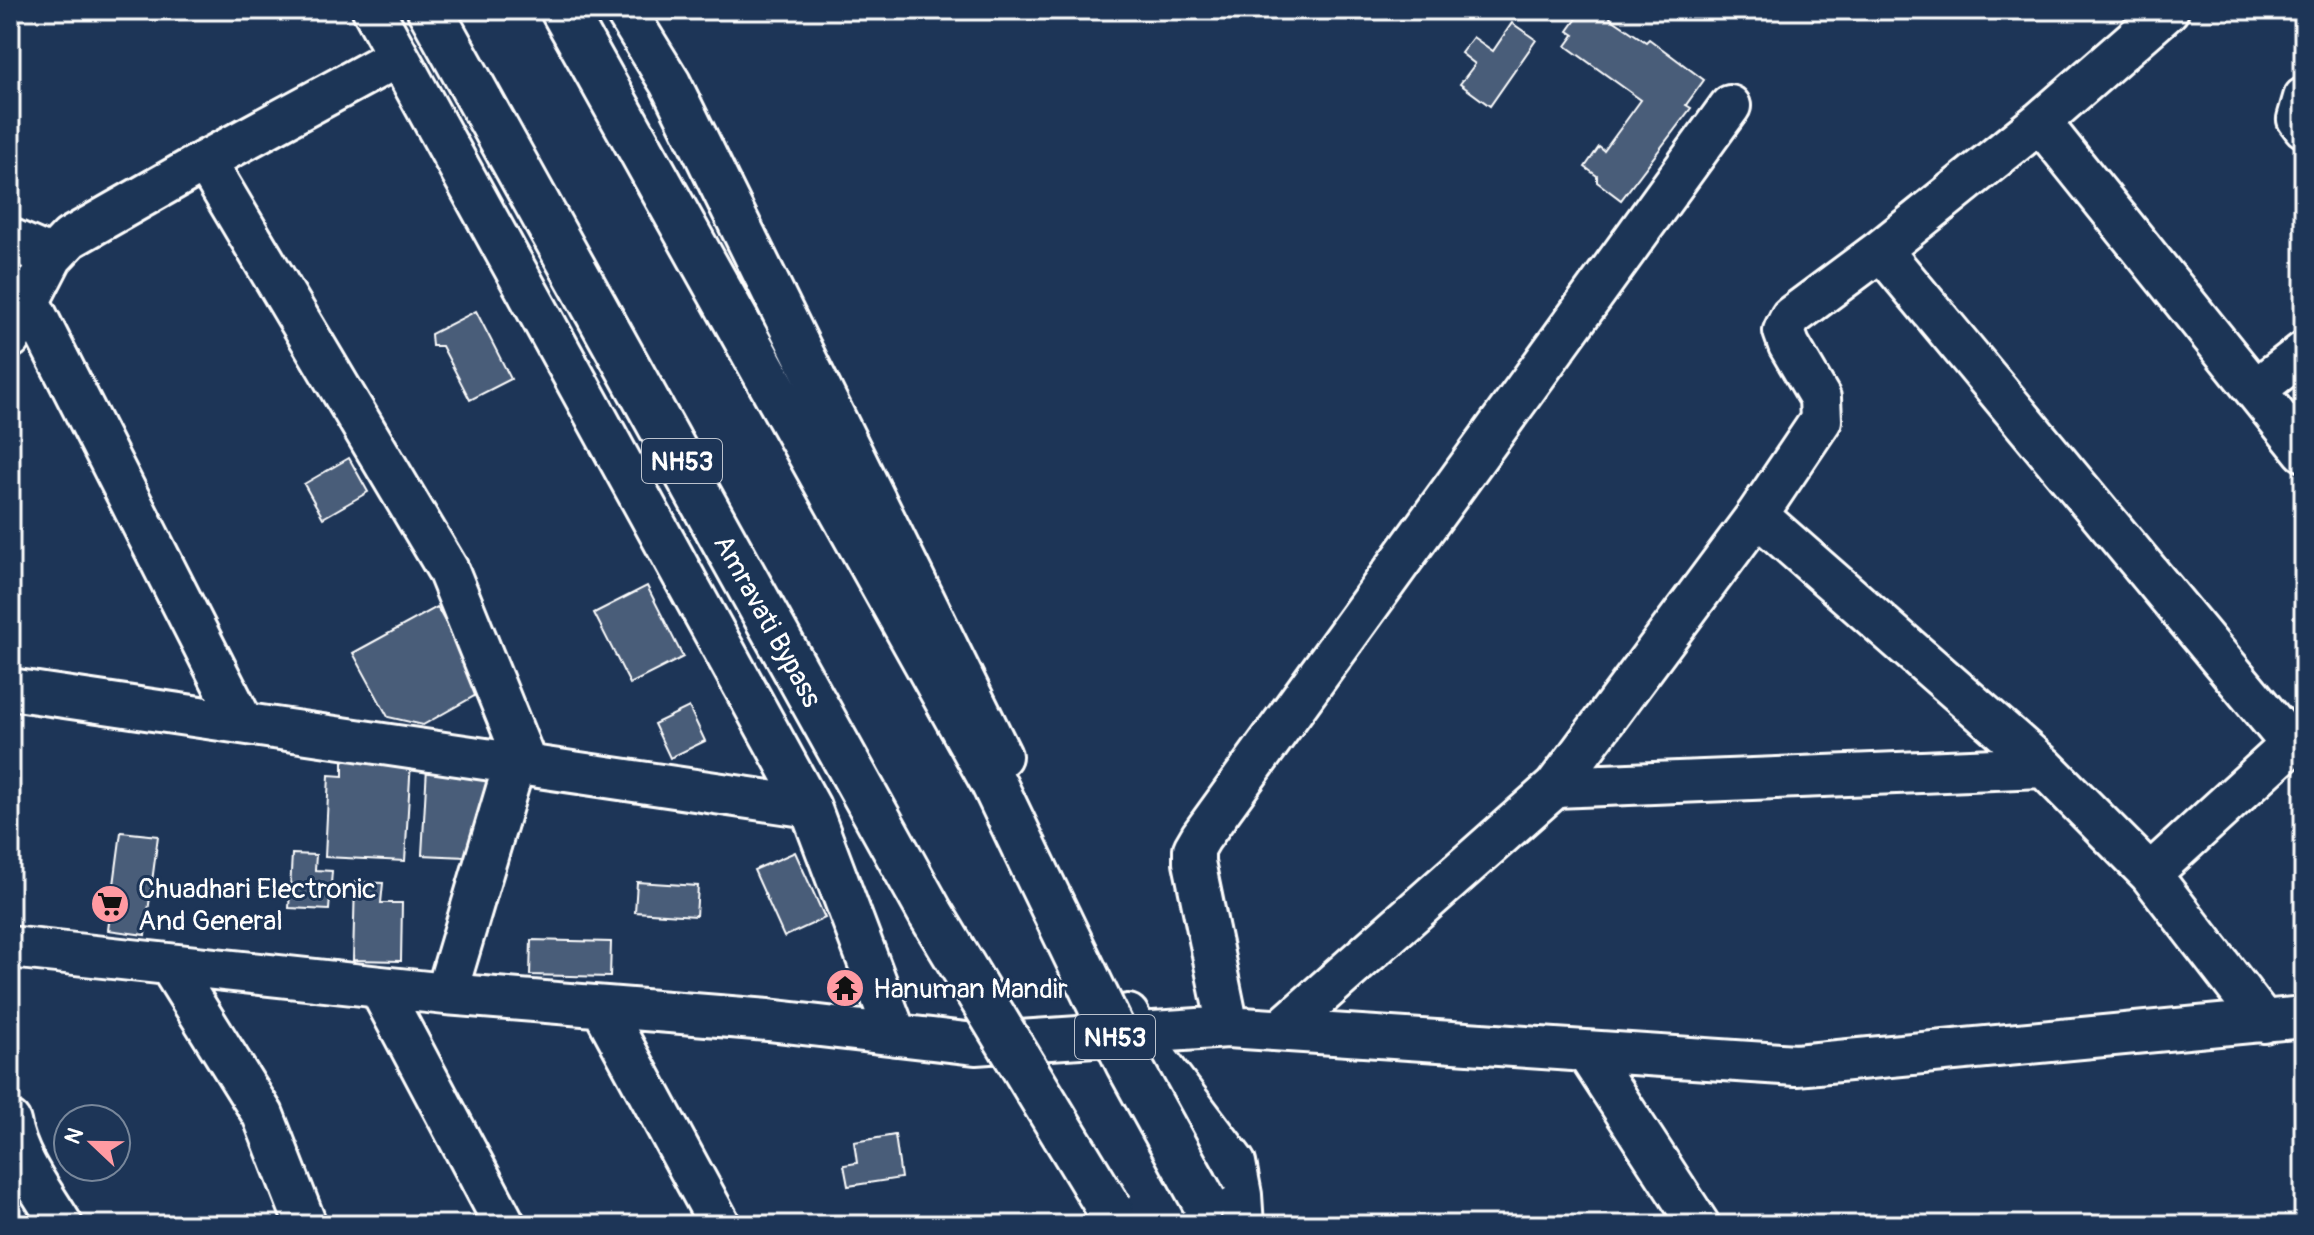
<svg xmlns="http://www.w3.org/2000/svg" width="2314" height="1235" font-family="Pangolin,sans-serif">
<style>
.building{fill:#4a5d79;stroke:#fff;stroke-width:2}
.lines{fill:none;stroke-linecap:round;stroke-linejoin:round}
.minor-casing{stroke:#fff;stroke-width:46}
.highway-casing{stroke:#fff;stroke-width:50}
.minor{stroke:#1d3557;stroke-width:40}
.highway{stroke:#1d3557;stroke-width:44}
.highway-bridge-casing{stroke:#fff;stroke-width:50;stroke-linecap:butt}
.highway-bridge{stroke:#1d3557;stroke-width:44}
.labels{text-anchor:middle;stroke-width:6;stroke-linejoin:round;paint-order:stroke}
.shield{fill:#1d3557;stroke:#bbc2cd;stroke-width:2}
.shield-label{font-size:26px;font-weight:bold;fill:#fff}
.street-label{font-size:28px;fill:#fff;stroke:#1d3557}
.poi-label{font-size:28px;fill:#fff;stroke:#1d3557;text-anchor:start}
</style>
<rect width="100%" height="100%" fill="#1d3557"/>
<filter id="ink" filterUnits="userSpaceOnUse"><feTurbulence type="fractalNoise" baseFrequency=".0125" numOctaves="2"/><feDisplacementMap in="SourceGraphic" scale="16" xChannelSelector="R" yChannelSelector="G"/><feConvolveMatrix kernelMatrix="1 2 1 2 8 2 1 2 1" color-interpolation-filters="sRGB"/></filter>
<g filter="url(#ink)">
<path class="building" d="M 1583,10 L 1612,10 L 1614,12 L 1610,18 L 1646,42 L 1649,39 L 1704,80 L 1686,105 L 1691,108 L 1621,200 L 1597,182 L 1597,176 L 1585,167 L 1599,147 L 1604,151 L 1641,100 L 1566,46 L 1574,35 L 1568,31 Z
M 1512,23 L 1536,40 L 1490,106 L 1460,84 L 1475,64 L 1461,53 L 1473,37 L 1493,51 Z
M 476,311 L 511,379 L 470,400 L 442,346 L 432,346 L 431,334 Z
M 349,458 L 368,492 L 323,518 L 304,484 Z
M 647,586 L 683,657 L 630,684 L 594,613 Z
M 437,607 L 483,691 L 423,725 L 388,717 L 353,653 Z
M 689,707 L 705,741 L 670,758 L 654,724 Z
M 343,757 L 411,761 L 405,861 L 325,857 L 329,775 L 343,776 Z
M 427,767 L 491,770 L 488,844 L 466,857 L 422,855 Z
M 121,832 L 158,836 L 145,935 L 108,930 Z
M 795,852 L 825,918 L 784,937 L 754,870 Z
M 292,854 L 316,855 L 315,870 L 332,871 L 329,910 L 289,908 Z
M 355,882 L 383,883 L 381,903 L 402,903 L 401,961 L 353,960 Z
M 637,882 L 698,886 L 696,916 L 635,912 Z
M 531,940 L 611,942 L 610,977 L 530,975 Z
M 895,1135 L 901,1178 L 848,1186 L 844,1165 L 857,1163 L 854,1142 Z"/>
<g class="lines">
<g class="minor-casing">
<path id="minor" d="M 373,10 L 810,807 L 896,1035
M 625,10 L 670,83 L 1001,756
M 2304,98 L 2298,119 L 2304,127
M 2040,122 L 2304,451
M 205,161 L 448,570 L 526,763
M 10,239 L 52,257
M 1881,250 L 2291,744
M 29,301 L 243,723
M 10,338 L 52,257 L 70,238 L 205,161 L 397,57
M 2255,390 L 2304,352
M 1757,515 L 2044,767 L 2150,874 L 2264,1022
M 10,689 L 810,807
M 1555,787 L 2044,767
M 2150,874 L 2304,733
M 10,947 L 446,994 L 768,1020 L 975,1044 L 1228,1027 L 1796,1065 L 2304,1017
M 169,964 L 263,1115 L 306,1225
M 379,987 L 505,1225
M 446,994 L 515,762
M 602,1007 L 720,1225
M 1128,1015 L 1137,1033 L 1235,1163 L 1241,1195 L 1243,1225
M 1228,1027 L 1194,862 L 1194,849 L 1201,837 L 1730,106
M 1281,1030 L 1555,787 L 1757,515 L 1821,420 L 1820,398 L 1789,345 L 1784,331 L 1791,317 L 1881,250 L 2040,122 L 2168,10
M 1586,1051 L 1699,1225
M 10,1122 C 16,1159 43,1193 62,1225"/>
</g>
<g class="highway-casing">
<g id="highway">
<path id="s1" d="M 430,10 L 931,914"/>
<path d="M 563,10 L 993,782 L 1035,870"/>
</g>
</g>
<use href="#minor" class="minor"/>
<use href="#highway" class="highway"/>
<g class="highway-bridge-casing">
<path id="highway-bridge" d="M 1035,870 L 1128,1063 L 1204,1201
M 931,914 L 1110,1210"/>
</g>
<use href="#highway-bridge" class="highway-bridge"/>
</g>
</g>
<defs>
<g id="supermarket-disc" transform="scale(2)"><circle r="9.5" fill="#ff9aa2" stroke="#1d3557"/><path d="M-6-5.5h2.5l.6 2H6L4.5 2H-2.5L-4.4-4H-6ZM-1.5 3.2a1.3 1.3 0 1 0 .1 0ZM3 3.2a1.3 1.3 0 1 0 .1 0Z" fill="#111"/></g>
<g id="temple-disc" transform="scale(2)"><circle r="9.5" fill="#ff9aa2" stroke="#1d3557"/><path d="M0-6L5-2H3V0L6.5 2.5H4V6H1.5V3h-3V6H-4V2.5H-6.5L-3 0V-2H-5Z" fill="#111"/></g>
</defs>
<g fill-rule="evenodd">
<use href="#supermarket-disc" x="110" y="904"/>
<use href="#temple-disc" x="845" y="988"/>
</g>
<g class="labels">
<g class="shield">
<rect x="642" y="439" width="80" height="44" rx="6"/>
<rect x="1075" y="1015" width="80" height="44" rx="6"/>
</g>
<g class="shield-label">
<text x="682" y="470">NH53</text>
<text x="1115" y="1046">NH53</text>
</g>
<g class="street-label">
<text dy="10" stroke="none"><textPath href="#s1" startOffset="698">Amravati Bypass</textPath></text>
</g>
<g class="poi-label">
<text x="138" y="898">Chuadhari Electronic<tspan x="138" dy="32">And General</tspan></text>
<text x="873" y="998">Hanuman Mandir</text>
</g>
</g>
<rect width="2314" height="1235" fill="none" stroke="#1d3557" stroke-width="40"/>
<rect x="20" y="20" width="2274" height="1195" fill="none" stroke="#fff" stroke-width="3" filter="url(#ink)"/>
<g transform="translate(92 1143) rotate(292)"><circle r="38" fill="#1d3557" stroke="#77869a" stroke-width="2"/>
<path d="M0-6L14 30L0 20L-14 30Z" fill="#ff9aa2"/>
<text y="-12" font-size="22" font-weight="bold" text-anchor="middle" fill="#ffffff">N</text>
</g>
</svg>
